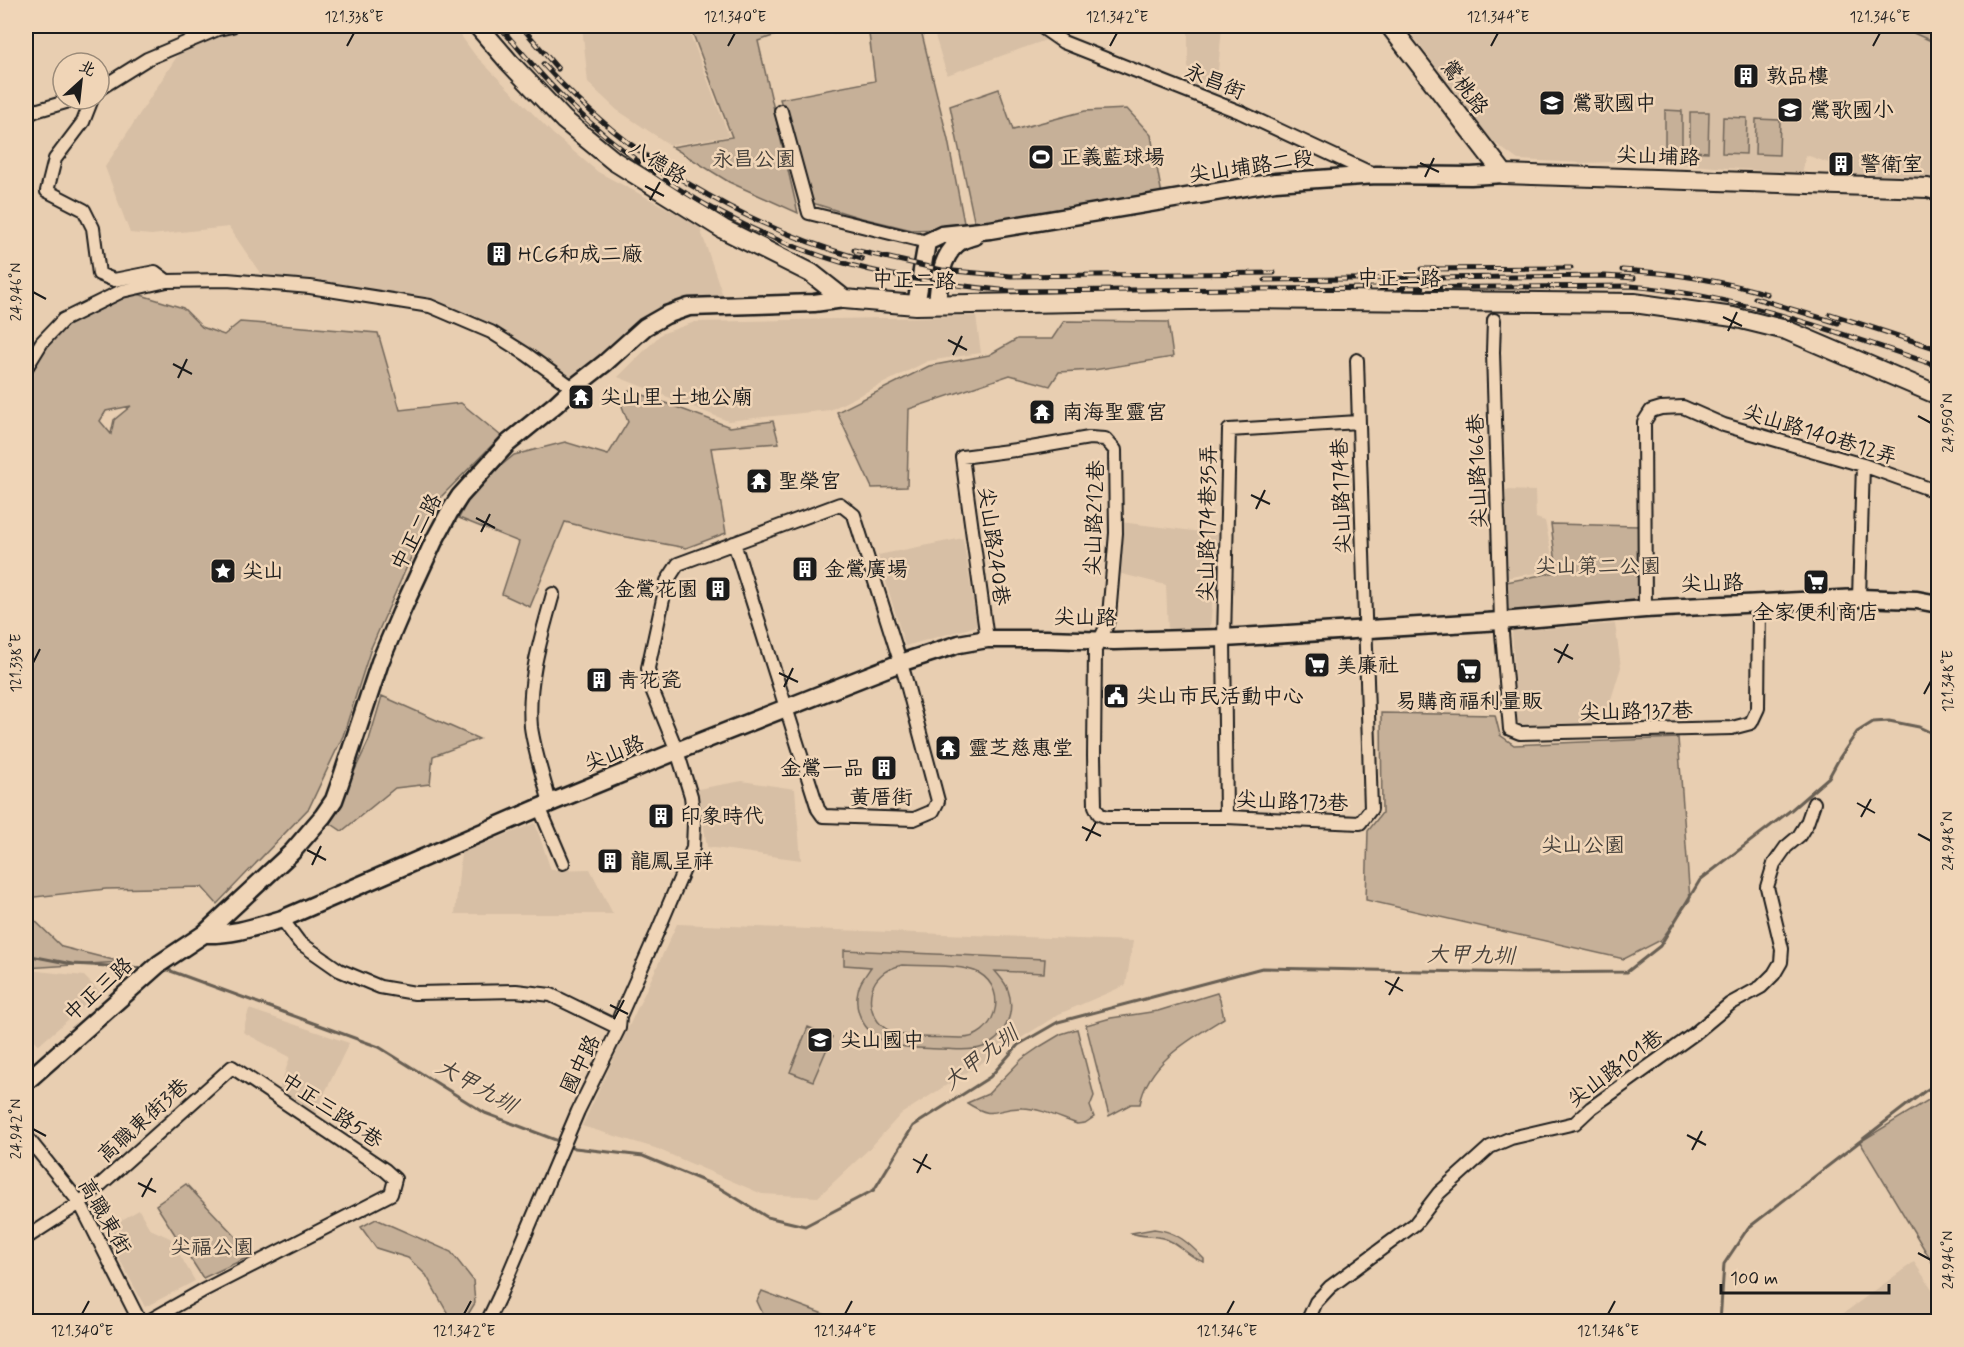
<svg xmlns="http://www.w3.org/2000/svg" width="1964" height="1347" font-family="Mynerve,'LXGW WenKai TC',sans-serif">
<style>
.built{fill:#d7bfa5}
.green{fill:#c6b098;stroke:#71665a;stroke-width:1.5;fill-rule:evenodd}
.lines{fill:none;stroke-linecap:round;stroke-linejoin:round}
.stream{stroke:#675e53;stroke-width:3}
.minor-casing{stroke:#1c1c1c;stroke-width:16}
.tertiary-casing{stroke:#1c1c1c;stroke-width:21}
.secondary-casing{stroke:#1c1c1c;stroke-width:22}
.minor{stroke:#f0d5b7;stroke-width:12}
.tertiary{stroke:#f0d5b7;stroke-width:16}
.secondary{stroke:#f0d5b7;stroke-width:18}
.rail-casing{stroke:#1c1c1c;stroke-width:5}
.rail{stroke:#f0d5b7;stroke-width:3;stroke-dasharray:9;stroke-linecap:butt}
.ticks{fill:none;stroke:#1c1c1c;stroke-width:2}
.labels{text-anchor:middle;stroke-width:5;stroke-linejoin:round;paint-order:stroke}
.poi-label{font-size:21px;fill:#1c1c1c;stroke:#f0d5b7;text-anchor:start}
.street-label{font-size:21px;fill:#1c1c1c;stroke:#f0d5b7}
.park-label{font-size:21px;fill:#46413b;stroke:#f0d5b7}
.water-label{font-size:22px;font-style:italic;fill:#48423c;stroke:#f0d5b7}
.neatline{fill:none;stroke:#1c1c1c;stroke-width:2}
.ticks-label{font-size:15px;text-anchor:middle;fill:#1c1c1c}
</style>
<rect width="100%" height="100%" fill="#e8ceb1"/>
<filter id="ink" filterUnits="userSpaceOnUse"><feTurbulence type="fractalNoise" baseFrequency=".0167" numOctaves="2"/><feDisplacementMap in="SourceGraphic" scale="12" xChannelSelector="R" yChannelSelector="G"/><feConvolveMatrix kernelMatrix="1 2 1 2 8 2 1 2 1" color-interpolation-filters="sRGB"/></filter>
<g filter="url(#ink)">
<path class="built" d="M 248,26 L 454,26 L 475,55 L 553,134 L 598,172 L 699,225 L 724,299 L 684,306 L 572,381 L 512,336 L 463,314 L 260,273 L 229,227 L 151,235 L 130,233 L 105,167 L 187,41 Z
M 582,26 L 687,26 L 729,136 L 670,145 L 617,110 L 588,83 Z
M 797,26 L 840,26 L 839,34 L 797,32 Z
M 932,26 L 1025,26 L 1046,40 L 947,75 Z
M 1188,26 L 1222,26 L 1216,93 L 1188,83 Z
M 1405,26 L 1938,26 L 1938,180 L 1835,175 L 1829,163 L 1806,155 L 1802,174 L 1641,161 L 1584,163 L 1518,160 L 1492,141 Z
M 976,316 L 981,353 L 928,361 L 830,410 L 728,421 L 618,377 L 661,334 L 695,322 Z
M 1506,490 L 1535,491 L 1536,518 L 1545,521 L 1555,570 L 1504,578 Z
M 1120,522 L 1218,534 L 1210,628 L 1168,632 L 1166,585 L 1118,573 Z
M 963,538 L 977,626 L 905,646 L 878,555 Z
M 1615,624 L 1621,667 L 1603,725 L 1528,729 L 1517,722 L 1512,631 Z
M 742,781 L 795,789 L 801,860 L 707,847 L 698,789 Z
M 535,823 L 551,870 L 590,869 L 613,914 L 455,914 L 461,853 Z
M 677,924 L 1133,941 L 1126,985 L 1059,1014 L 901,1114 L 871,1147 L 818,1197 L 762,1194 L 655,1148 L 582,1126 Z
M 28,970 L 84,976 L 100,992 L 39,1045 L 26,1030 L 26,973 Z
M 249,1009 L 349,1043 L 315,1113 L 279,1090 L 290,1057 L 243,1032 Z
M 139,1210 L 150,1229 L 170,1238 L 195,1281 L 145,1307 L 104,1230 Z
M 1914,1262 L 1938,1298 L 1938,1321 L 1833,1321 Z"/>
<path class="green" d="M 690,26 L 794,26 L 794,29 L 758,41 L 798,213 L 729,182 L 672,147 L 732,137 Z
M 868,26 L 920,26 L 948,140 L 965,228 L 912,230 L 858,217 L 809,202 L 780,99 L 875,81 Z
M 1898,26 L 1938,26 L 1938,44 Z
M 999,89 L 1013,130 L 1085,111 L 1127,109 L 1151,135 L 1162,195 L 975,225 L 950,106 Z
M 1665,110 L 1682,111 L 1682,150 L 1665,150 Z
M 1690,112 L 1709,112 L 1708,152 L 1690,151 Z
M 1723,117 L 1747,118 L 1746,154 L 1722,153 Z
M 1756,119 L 1780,120 L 1779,155 L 1755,154 Z
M 128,291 L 183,308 L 202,327 L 224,335 L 240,322 L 378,333 L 400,410 L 461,403 L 501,436 L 439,499 L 427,521 L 371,648 L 343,736 L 309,808 L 217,904 L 202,887 L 106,889 L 26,898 L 26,337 L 45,345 L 78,313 ZM 131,406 L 114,420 L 111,434 L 100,421 L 106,411 Z
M 1064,321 L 1168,322 L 1173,357 L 1094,370 L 1059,372 L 1050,386 L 1010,375 L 909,409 L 907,487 L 872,488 L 837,412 L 929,366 L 989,355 L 1017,339 L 1052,339 Z
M 630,390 L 730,427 L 773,421 L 779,443 L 711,448 L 726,533 L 686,548 L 616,535 L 565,522 L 530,607 L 502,594 L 519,542 L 459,518 L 474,488 L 514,455 L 565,442 L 608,455 L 628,422 L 620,401 Z
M 1551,524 L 1639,526 L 1641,605 L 1507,615 L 1506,582 L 1557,572 Z
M 382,696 L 479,739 L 433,756 L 430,784 L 395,788 L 342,831 L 330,823 L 369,740 Z
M 1381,713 L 1495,715 L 1500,735 L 1514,745 L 1678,738 L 1690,900 L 1661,940 L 1624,959 L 1366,900 L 1368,831 L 1382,813 Z
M 26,912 L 62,947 L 121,962 L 26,968 Z
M 844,950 L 1045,959 L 1044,973 L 995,971 C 1000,977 1006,983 1008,990 C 1016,1012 1005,1039 983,1047 C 970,1052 954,1049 941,1049 C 925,1048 907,1049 891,1044 C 870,1039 855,1017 857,996 C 858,984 865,976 871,967 L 844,965 ZM 902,965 C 921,966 964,964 979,973 C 1010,991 995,1039 960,1038 C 940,1037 910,1039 892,1032 C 869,1023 863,991 881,975 C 887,969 894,967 902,965 Z
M 1217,993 L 1220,1000 L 1224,1018 C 1190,1039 1148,1062 1140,1104 L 1131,1104 L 1109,1116 L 1086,1025 L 1111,1018 L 1158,1011 Z
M 808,1027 L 832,1037 L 813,1081 L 790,1072 Z
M 1077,1029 L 1094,1096 L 1090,1106 L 1094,1117 L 1085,1123 L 1077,1124 C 1060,1118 1040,1108 1022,1108 C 994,1107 997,1122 967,1103 L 988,1094 L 1022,1059 L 1041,1046 L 1061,1034 Z
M 1938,1094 L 1938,1272 L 1860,1142 Z
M 186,1184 L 253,1255 L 203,1278 L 156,1205 Z
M 376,1219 L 451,1252 L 473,1280 L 475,1303 L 464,1321 L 452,1321 L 426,1275 L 408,1258 L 376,1248 L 361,1227 Z
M 1154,1229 C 1176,1231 1189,1243 1204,1259 L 1204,1262 C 1190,1258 1183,1247 1170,1241 C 1158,1234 1144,1238 1131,1233 Z
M 762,1291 L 842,1321 L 750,1321 L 763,1314 L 757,1301 Z"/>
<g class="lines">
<path class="stream" d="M 26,955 L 72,964 L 146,968
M 161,969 L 168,970 L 379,1047 L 485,1113 L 561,1142
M 567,1145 L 575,1148 L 643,1156 L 718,1187 L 767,1217 L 805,1226 L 874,1190 L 913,1126 L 990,1077 L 1018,1045 L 1058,1022 L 1262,968 L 1525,973 L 1627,972 L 1660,946 L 1700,880 L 1791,810 L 1829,777 L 1840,757 L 1857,732 L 1873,722 L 1889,721 L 1919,727 L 1938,736
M 1720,1322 L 1724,1264 L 1748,1228 L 1925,1091 L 1938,1083"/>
<g class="minor-casing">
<path id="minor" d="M 1040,26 L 1063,42 L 1240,112 L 1375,175
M 99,89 L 147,59 L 218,29 L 232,26
M 92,99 L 83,122 L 55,159 L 47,191 L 84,210 L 93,228 L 99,274 L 114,280 L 155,272 L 167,281
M 781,111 L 809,213 L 927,242
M 26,116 L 35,111 L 76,99
M 1494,320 L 1493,352 L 1501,621 L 1510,729 L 1520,733 L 1732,728 L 1751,723 L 1758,708 L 1759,604
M 26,368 L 42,342 L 63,320 L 122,291 L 167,281 L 227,280 L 310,287 L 430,306 L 491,332 L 526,354 L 573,388
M 1859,598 L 1863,465
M 1645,609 L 1644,422 L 1651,411 L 1661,408 L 1683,407 L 1724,425 L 1863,465 L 1938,492
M 987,639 L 962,457 L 1031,448 L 1089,438 L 1105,439 L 1115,450 L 1116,533 L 1109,616 L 1106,627 L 1095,650 L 1094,756 L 1095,806 L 1099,814 L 1107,817 L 1226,817 L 1360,823 L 1371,809 L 1357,360
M 550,803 C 544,780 534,750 531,727 C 527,681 541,638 553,594
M 540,809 L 563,863
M 1226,817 L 1224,638 L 1229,430 L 1358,422
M 282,919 L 299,942 L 339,970 L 380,987 L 415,993 L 516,991 L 551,995 L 619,1028
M 26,1136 L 80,1203 L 140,1322
M 26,1238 L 80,1203 L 232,1067 L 385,1170 L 395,1179 L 391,1194 L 202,1291 L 147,1322
M 487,1322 L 499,1297 L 578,1111 L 619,1028 L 620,1016 L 656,935 L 693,848 L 694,822 L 691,796 L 677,751 L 651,687 L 648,668 L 667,581 L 678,564 L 840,504 L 854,515 L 905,677 L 938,801 L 933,811 L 914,819 L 823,816 L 818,809 L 734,543
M 1307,1322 L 1316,1302 L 1330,1287 L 1415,1224 L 1439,1193 L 1490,1147 L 1511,1138 L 1575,1123 L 1591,1108 L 1694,1034 L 1730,1004 L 1761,987 L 1774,974 L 1781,962 L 1782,949 L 1767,887 L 1774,864 L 1786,847 L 1799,836 L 1807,823 L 1814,803"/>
</g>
<g class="tertiary-casing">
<path id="tertiary" d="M 937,304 C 939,284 940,258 957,244 C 961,240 969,238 975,236
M 916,305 L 927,242 L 942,235 L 990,230 L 1275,182 L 1376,175 L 1471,176 L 1504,174
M 204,934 C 233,935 255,927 282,919 L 550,803 L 677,751 L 900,663 L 959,644 L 987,639 L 1046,639 L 1114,641 L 1224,638 L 1501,621 L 1645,609 L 1859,598 L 1917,600 L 1938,604
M 26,1082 L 159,964 L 204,934 L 292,852 L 323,816 L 334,800 L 340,783 L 380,662 L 403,608 L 434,541 L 449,513 L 460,496 L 507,444 L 556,404 L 573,388 L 605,363 L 645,327 L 666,315 L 689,307 L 814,303 L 844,299"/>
</g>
<g class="secondary-casing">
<path id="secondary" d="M 478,26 L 509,62 L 564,120 L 614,161 L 723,229 L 811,273 L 844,299 L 916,305 L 1246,299 L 1634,303 L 1733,317 L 1786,330 L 1938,395
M 1390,26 L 1504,174 L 1928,188 L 1938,191"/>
</g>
<use href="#minor" class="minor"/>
<use href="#tertiary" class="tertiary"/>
<use href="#secondary" class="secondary"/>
<g class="rail-casing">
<path id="rail" d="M 499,26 C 523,53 545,81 572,106 C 661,190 773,251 893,275 C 932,283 971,287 1010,291 L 1630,286 C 1737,295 1837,332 1938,366
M 521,26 L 558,69
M 543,64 C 627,157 742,226 862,259
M 854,250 L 942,270 L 1011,276 L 1274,273
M 1421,269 L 1571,268
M 1622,270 C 1671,273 1720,280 1767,294
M 1265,280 L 1605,276 L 1634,278
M 1755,298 L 1838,323
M 1830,314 L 1938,349"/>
</g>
<use href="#rail" class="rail"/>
</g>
</g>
<path class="ticks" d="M 347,46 L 354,33M 728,46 L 735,33M 1110,46 L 1117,33M 1491,46 L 1498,33M 1873,46 L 1880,33M 1420,163 L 1439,172M 1425,177 L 1434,158M 645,186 L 664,196M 650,200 L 660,182M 33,292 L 46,299M 1723,317 L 1742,326M 1728,331 L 1737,312M 948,340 L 967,350M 953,355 L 962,336M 173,364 L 192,374M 178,378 L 187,359M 1918,416 L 1931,423M 1251,495 L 1270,504M 1256,509 L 1265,490M 476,518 L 495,528M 481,532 L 490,514M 1554,649 L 1573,659M 33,663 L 40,649M 1558,663 L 1568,644M 779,673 L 798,682M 784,687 L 793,668M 1924,694 L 1931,681M 1857,803 L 1875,813M 1861,817 L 1871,799M 1082,827 L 1101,836M 1918,834 L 1931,841M 1086,841 L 1096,822M 307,850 L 326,860M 312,865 L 321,846M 1385,981 L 1403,991M 1389,995 L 1399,977M 610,1005 L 628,1014M 614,1019 L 624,1000M 33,1129 L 46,1136M 1687,1135 L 1706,1145M 1692,1150 L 1702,1131M 913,1159 L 931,1169M 917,1173 L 927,1154M 138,1183 L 156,1192M 142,1197 L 152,1178M 1918,1253 L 1931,1260M 82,1314 L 89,1301M 464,1314 L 471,1301M 845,1314 L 852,1301M 1227,1314 L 1234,1301M 1608,1314 L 1615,1301"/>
<defs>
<g id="building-square" transform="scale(1.35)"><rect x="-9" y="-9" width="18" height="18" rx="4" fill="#1c1c1c" stroke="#f0d5b7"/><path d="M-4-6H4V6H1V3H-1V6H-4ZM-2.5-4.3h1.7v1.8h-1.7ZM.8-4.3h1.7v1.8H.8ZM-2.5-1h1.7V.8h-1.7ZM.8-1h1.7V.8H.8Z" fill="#fff"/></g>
<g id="school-square" transform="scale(1.35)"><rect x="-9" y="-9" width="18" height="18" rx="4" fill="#1c1c1c" stroke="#f0d5b7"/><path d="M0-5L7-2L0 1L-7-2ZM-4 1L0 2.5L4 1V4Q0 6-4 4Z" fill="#fff"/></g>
<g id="stadium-square" transform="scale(1.35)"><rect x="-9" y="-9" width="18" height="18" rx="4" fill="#1c1c1c" stroke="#f0d5b7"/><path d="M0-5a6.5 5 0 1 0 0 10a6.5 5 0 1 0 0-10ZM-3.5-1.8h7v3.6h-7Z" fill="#fff"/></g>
<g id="temple-square" transform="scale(1.35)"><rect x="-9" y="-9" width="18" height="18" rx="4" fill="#1c1c1c" stroke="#f0d5b7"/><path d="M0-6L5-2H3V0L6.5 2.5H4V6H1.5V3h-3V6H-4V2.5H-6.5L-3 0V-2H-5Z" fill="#fff"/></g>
<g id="sight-square" transform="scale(1.35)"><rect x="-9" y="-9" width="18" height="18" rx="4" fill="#1c1c1c" stroke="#f0d5b7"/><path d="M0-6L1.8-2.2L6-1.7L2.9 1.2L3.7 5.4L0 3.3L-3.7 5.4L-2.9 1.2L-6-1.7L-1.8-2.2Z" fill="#fff"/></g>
<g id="supermarket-square" transform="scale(1.35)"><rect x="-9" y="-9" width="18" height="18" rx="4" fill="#1c1c1c" stroke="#f0d5b7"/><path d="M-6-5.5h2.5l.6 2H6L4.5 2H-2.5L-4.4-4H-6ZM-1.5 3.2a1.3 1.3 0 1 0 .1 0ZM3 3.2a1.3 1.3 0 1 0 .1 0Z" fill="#fff"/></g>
<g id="civic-square" transform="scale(1.35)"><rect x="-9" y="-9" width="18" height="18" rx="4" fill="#1c1c1c" stroke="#f0d5b7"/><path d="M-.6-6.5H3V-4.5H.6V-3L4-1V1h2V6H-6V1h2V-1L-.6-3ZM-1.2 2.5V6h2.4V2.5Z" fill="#fff"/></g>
</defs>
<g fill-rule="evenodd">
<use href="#building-square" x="1746" y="76"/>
<use href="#school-square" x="1552" y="103"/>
<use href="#school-square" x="1790" y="110"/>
<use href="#stadium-square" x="1041" y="157"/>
<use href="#building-square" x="1841" y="164"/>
<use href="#building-square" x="499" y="254"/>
<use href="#temple-square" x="581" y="397"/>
<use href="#temple-square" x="1042" y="412"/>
<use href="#temple-square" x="759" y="481"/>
<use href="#building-square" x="805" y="569"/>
<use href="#sight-square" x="223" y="571"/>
<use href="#supermarket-square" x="1816" y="582"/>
<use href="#building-square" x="718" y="589"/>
<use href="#supermarket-square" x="1317" y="665"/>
<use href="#supermarket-square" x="1469" y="671"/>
<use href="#building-square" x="599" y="680"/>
<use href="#civic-square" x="1116" y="696"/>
<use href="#temple-square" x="948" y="748"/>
<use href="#building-square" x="884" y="768"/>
<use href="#building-square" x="661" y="816"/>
<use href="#building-square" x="610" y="861"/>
<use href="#school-square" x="820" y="1040"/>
</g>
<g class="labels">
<g class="poi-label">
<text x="1766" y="83">敦品樓</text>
<text x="1572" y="110">鶯歌國中</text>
<text x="1810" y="117">鶯歌國小</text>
<text x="1060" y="164">正義藍球場</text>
<text x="1860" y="171">警衛室</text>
<text x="518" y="261">HCG和成二廠</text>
<text x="600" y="404">尖山里 土地公廟</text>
<text x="1062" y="419">南海聖靈宮</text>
<text x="778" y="488">聖榮宮</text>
<text x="824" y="576">金鶯廣場</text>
<text x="242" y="578">尖山</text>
<text x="698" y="596" text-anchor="end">金鶯花園</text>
<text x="1816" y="619" text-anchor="middle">全家便利商店</text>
<text x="1336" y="672">美廉社</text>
<text x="618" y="687">青花瓷</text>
<text x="1136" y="703">尖山市民活動中心</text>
<text x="1469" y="708" text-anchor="middle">易購商福利量販</text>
<text x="968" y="755">靈芝慈惠堂</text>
<text x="864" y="775" text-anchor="end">金鶯一品</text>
<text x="680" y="823">印象時代</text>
<text x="630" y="868">龍鳳呈祥</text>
<text x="840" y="1047">尖山國中</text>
</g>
<g class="street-label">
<text transform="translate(1215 81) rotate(22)" y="7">永昌街</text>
<text transform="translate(1465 87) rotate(53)" y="7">鶯桃路</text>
<text transform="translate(1658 156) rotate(2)" y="7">尖山埔路</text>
<text transform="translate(658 162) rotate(32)" y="7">八德路</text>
<text transform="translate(1251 166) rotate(-8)" y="7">尖山埔路二段</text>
<text transform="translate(1399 278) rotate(1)" y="7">中正二路</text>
<text transform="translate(914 280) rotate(2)" y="7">中正二路</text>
<text transform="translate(1820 434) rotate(17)" y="7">尖山路140巷12弄</text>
<text transform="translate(1477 471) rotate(-92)" y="7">尖山路166巷</text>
<text transform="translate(1341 496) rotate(-92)" y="7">尖山路174巷</text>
<text transform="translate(1094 518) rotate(-88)" y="7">尖山路212巷</text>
<text transform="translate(1207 523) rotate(-89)" y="7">尖山路174巷35弄</text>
<text transform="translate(416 532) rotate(-62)" y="7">中正二路</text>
<text transform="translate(994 546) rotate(82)" y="7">尖山路240巷</text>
<text transform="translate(1712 583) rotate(-2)" y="7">尖山路</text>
<text transform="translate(1085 617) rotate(1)" y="7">尖山路</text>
<text transform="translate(1636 711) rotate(-1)" y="7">尖山路137巷</text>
<text transform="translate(614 753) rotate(-22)" y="7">尖山路</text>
<text x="881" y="804">黃厝街</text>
<text transform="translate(1292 801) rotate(2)" y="7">尖山路173巷</text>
<text transform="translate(98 989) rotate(-42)" y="7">中正三路</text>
<text transform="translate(580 1064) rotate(-64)" y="7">國中路</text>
<text transform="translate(1615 1068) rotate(-37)" y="7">尖山路101巷</text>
<text transform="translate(332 1110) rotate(34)" y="7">中正三路5巷</text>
<text transform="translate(143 1120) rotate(-42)" y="7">高職東街3巷</text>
<text transform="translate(105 1216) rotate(60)" y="7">高職東街</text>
</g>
<g class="park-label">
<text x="754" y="166">永昌公園</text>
<text x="1598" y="573">尖山第二公園</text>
<text x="1583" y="852">尖山公園</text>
<text x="212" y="1254">尖福公園</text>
</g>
<g class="water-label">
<text transform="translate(1471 954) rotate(1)" y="8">大甲九圳</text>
<text transform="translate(980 1057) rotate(-38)" y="8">大甲九圳</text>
<text transform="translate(477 1085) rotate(29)" y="8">大甲九圳</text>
</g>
</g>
<rect width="1964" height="1347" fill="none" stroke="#f0d5b7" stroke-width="66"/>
<g transform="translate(81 81) rotate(27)"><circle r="28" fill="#f0d5b7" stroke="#9b8b79" stroke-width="1.5"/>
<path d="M0-4.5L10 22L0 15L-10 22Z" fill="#1c1c1c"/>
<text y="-9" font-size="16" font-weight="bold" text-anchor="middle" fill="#1c1c1c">北</text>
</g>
<path d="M1721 1284v9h168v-9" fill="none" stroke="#1c1c1c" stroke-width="3"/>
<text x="1730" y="1284" font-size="18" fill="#1c1c1c" stroke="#f0d5b7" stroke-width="4.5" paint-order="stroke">100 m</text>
<rect x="33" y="33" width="1898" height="1281" class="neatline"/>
<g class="ticks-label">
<text x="354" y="22">121.338°E</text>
<text x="735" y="22">121.340°E</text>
<text x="1117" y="22">121.342°E</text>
<text x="1498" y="22">121.344°E</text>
<text x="1880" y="22">121.346°E</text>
<text transform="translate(16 292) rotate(-90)" y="5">24.946°N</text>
<text transform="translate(1948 423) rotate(-90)" y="5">24.950°N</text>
<text transform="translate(16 663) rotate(-90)" y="5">121.338°E</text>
<text transform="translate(1948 681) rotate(-90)" y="5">121.348°E</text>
<text transform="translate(1948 841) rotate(-90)" y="5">24.948°N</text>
<text transform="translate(16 1129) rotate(-90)" y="5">24.942°N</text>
<text transform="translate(1948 1260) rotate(-90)" y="5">24.946°N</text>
<text x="82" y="1336">121.340°E</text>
<text x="464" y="1336">121.342°E</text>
<text x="845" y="1336">121.344°E</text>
<text x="1227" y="1336">121.346°E</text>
<text x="1608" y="1336">121.348°E</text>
</g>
</svg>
